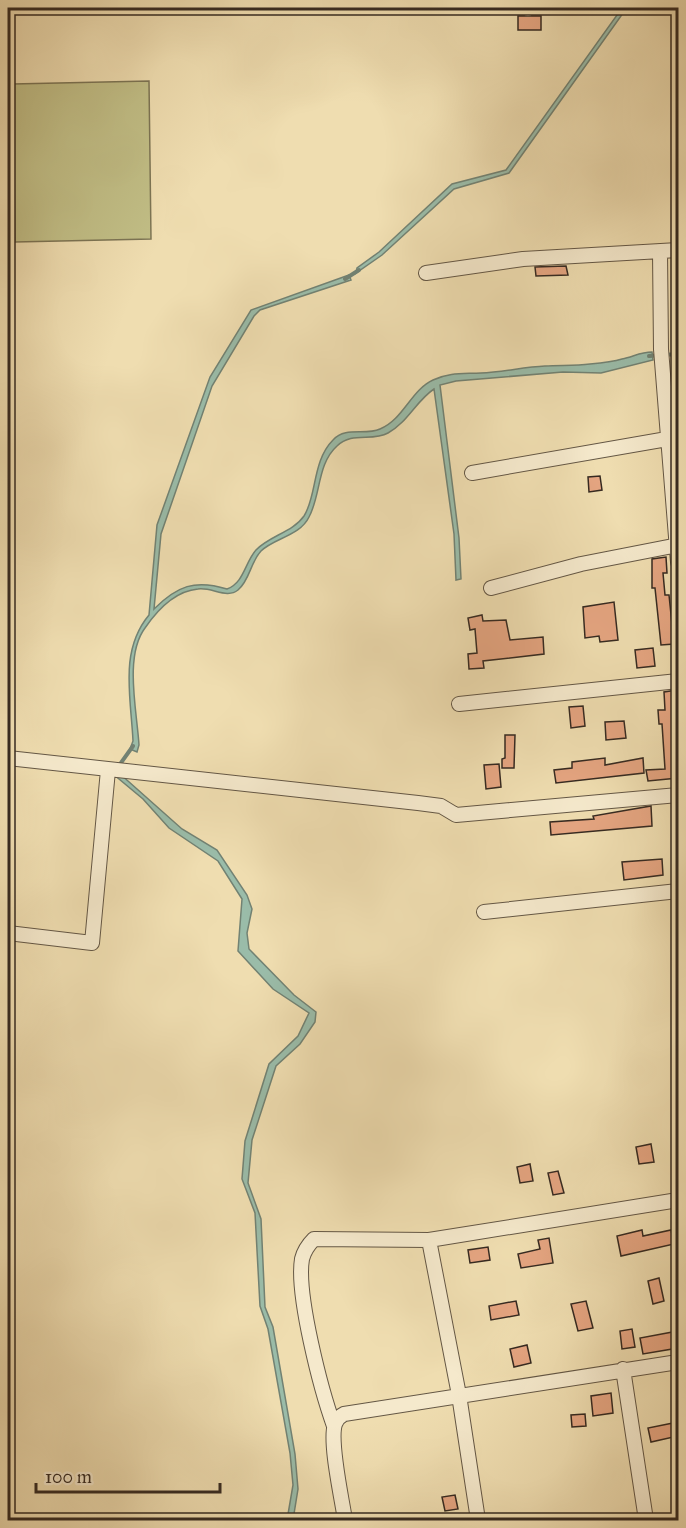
<svg xmlns="http://www.w3.org/2000/svg" width="686" height="1528" font-family="'IM FELL Great Primer',serif">
<style>
.green{fill:#c1be86;stroke:#7c7454;stroke-width:1.5}
.water{fill:#9abca9;stroke:#728273;stroke-width:1.5}
.lines{fill:none;stroke-linecap:round;stroke-linejoin:round}
.stream{stroke:#728273;stroke-width:4}
.building{fill:#e5a581;stroke:#362a21;stroke-width:1.5}
.minor-casing{stroke:#645745;stroke-width:16}
.minor{stroke:#f5e9cc;stroke-width:14}
</style>
<rect width="100%" height="100%" fill="#efddb0"/>
<filter id="stains"><feTurbulence type="fractalNoise" baseFrequency=".00333" numOctaves="4"/><feColorMatrix values="0 0 0 0 .2 0 0 0 0 .09 0 0 0 0 .02 0 0 0 .5 -.17"/></filter>
<radialGradient id="worn" r=".72"><stop offset=".6" stop-color="#630" stop-opacity="0"/><stop offset="1" stop-color="#630" stop-opacity=".3"/></radialGradient>
<path class="green" d="M 149,81 L 151,239 L 15,242 L 13,84 Z"/>
<path class="water" d="M 622,8 L 626,9 L 509,173 L 454,189 L 382,255 L 356,273 L 357,268 L 379,252 L 452,184 L 506,170 Z
M 349,275 L 351,280 L 260,310 L 254,316 L 212,386 L 161,534 L 154,609 C 177,586 195,579 227,589 C 244,583 245,562 256,550 C 269,536 293,532 304,516 C 317,496 312,461 333,440 C 346,426 365,436 380,429 C 403,420 411,390 433,380 C 450,372 463,374 481,373 C 503,372 524,367 545,366 C 560,365 575,366 590,364 C 601,363 612,362 622,359 C 633,357 640,352 652,352 L 653,360 L 601,373 L 563,372 L 456,381 L 440,385 L 459,538 L 461,579 L 456,580 L 454,534 L 434,389 C 417,400 407,423 388,433 C 372,442 352,431 337,446 C 317,464 321,495 309,517 C 300,536 274,538 261,551 C 250,563 250,580 238,590 C 227,599 212,587 198,589 C 175,591 158,609 145,628 C 124,656 137,711 139,745 L 137,752 L 130,749 L 133,741 C 131,697 119,651 149,615 L 157,525 L 210,377 L 251,310 Z
M 119,773 L 182,829 L 217,850 L 247,895 L 252,909 L 247,933 L 249,949 L 294,995 L 316,1012 L 315,1022 L 300,1044 L 276,1066 L 252,1140 L 248,1183 L 261,1219 L 265,1307 L 273,1327 L 295,1454 L 298,1489 L 293,1520 L 287,1520 L 293,1485 L 290,1453 L 268,1329 L 260,1306 L 255,1213 L 242,1179 L 245,1141 L 269,1064 L 298,1036 L 309,1013 L 273,989 L 238,951 L 242,899 L 218,861 L 169,828 L 143,799 L 113,774 Z"/>
<g class="lines">
<path class="stream" d="M 345,279 L 359,270
M 649,356 L 678,354
M 118,767 L 133,746"/>
</g>
<path class="building" d="M 518,16 L 541,16 L 541,30 L 518,30 Z
M 566,266 L 568,275 L 536,276 L 535,267 Z
M 600,476 L 602,490 L 589,492 L 588,477 Z
M 666,557 L 667,573 L 663,573 L 665,595 L 669,595 L 674,644 L 661,645 L 655,588 L 652,588 L 652,559 Z
M 614,602 L 618,640 L 600,642 L 599,636 L 585,638 L 583,607 Z
M 482,615 L 483,621 L 506,620 L 510,640 L 543,637 L 544,654 L 483,661 L 484,668 L 469,669 L 468,654 L 477,653 L 475,629 L 470,630 L 468,618 Z
M 653,648 L 655,666 L 637,668 L 635,650 Z
M 677,690 L 678,778 L 648,781 L 646,770 L 665,769 L 662,724 L 659,724 L 658,710 L 665,710 L 664,692 Z
M 583,706 L 585,726 L 571,728 L 569,707 Z
M 624,721 L 626,738 L 606,740 L 605,722 Z
M 505,735 L 515,735 L 514,768 L 502,768 L 502,759 L 505,758 Z
M 605,758 L 605,765 L 643,758 L 644,773 L 556,783 L 554,770 L 572,768 L 572,762 Z
M 499,764 L 501,787 L 486,789 L 484,765 Z
M 651,806 L 652,826 L 551,835 L 550,822 L 594,819 L 593,816 Z
M 662,859 L 663,875 L 624,880 L 622,862 Z
M 651,1144 L 654,1162 L 639,1164 L 636,1147 Z
M 530,1164 L 533,1181 L 520,1183 L 517,1167 Z
M 558,1171 L 564,1193 L 553,1195 L 548,1173 Z
M 642,1230 L 643,1236 L 671,1230 L 674,1244 L 621,1256 L 617,1236 Z
M 549,1238 L 553,1263 L 521,1268 L 518,1254 L 540,1249 L 538,1240 Z
M 488,1247 L 490,1260 L 470,1263 L 468,1250 Z
M 659,1278 L 664,1301 L 653,1304 L 648,1281 Z
M 516,1301 L 519,1315 L 491,1320 L 489,1306 Z
M 586,1301 L 593,1328 L 578,1331 L 571,1304 Z
M 632,1329 L 635,1347 L 622,1349 L 620,1331 Z
M 678,1331 L 678,1348 L 643,1354 L 640,1338 Z
M 527,1345 L 531,1363 L 514,1367 L 510,1349 Z
M 611,1393 L 613,1413 L 593,1416 L 591,1396 Z
M 585,1414 L 586,1426 L 572,1427 L 571,1415 Z
M 678,1422 L 678,1436 L 651,1442 L 648,1428 Z
M 455,1495 L 458,1509 L 445,1511 L 442,1497 Z"/>
<g class="lines">
<g class="minor-casing">
<path id="minor" d="M 528,9 L 528,8
M 660,252 L 661,349 L 678,562
M 426,273 L 523,259 L 678,250
M 472,473 L 667,439
M 491,588 L 581,564 L 678,545
M 459,704 L 678,681
M 8,758 L 418,803 L 441,806 L 456,815 L 678,795
M 484,912 L 678,891
M 8,933 L 92,943 L 108,770
M 429,1240 L 459,1395 L 478,1520
M 623,1369 L 646,1520
M 334,1426 C 321,1390 296,1294 302,1259 C 304,1251 308,1245 314,1239 L 429,1240 L 678,1200
M 345,1520 C 342,1499 329,1442 335,1424 C 337,1419 340,1416 344,1414 L 678,1362"/>
</g>
<use href="#minor" class="minor"/>
</g>
<rect width="686" height="1528" fill="none" stroke="#efddb0" stroke-width="30"/>
<rect x="9" y="9" width="668" height="1510" fill="none" stroke="#362a21" stroke-width="3"/>
<rect x="15" y="15" width="656" height="1498" fill="none" stroke="#362a21" stroke-width="1.5"/>
<path d="M36 1483v9h184v-9" fill="none" stroke="#362a21" stroke-width="3"/>
<text x="45" y="1483" font-size="18" fill="#362a21" stroke="#f5e9cc" stroke-width="4.5" paint-order="stroke">100 m</text>
<rect width="100%" height="100%" filter="url(#stains)"/>
<rect width="100%" height="100%" fill="url(#worn)"/>
</svg>
